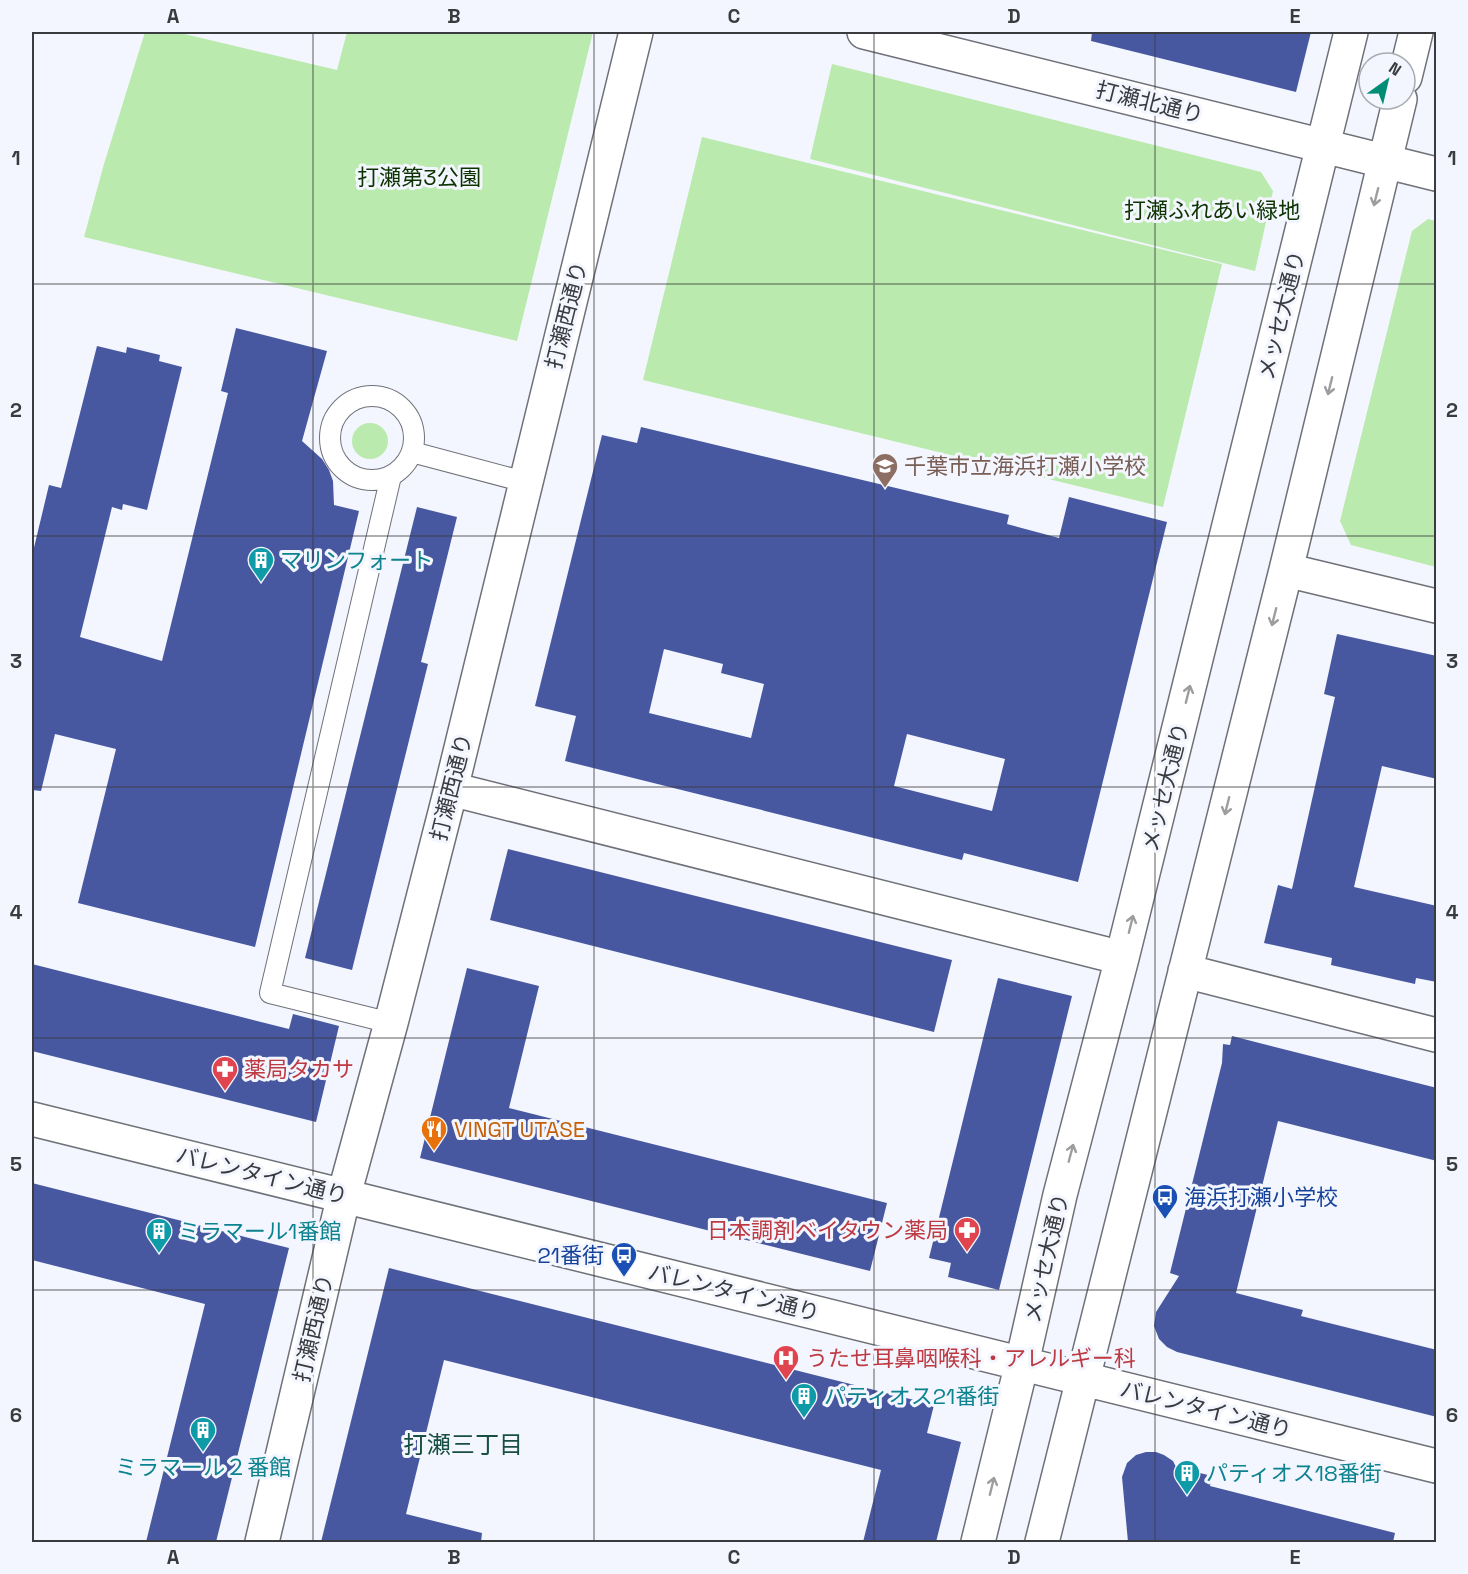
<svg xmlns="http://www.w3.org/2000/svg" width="1468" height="1574" font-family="'Space Grotesk','Noto Sans JP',sans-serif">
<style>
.green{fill:#baeaad}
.building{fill:#4858a0;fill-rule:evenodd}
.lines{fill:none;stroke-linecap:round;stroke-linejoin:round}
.service-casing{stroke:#6f7178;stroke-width:22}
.tertiary-casing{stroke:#6f7178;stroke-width:36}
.service{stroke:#fff;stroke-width:20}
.tertiary{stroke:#fff;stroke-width:33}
.oneway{stroke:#9c9d9e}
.grid{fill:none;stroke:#3a3b3e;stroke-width:1.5;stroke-opacity:0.55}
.labels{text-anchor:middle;stroke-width:6;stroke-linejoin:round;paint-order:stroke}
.street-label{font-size:22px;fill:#3a3b3e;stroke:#f3f6fe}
.park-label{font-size:22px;fill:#0c3300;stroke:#f3f6fe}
.education-label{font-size:22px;fill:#785e54;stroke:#f3f6fe;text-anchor:start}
.culture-label{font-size:22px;fill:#0d838f;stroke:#f3f6fe;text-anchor:start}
.health-label{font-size:22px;fill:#be3a42;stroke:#f3f6fe;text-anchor:start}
.food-label{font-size:22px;fill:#c56008;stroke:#f3f6fe;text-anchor:start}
.transit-label{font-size:22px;fill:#164399;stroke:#f3f6fe;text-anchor:start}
.neighbourhood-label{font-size:24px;fill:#194f43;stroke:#f3f6fe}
.neatline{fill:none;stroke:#3a3b3e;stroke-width:2}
.grid-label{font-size:20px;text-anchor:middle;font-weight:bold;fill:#3a3b3e}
</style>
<rect width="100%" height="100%" fill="#f3f6fe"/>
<path class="green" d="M 145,32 L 176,32 L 337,70 L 347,32 L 593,32 L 517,341 L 84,237 L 104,164 Z
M 832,64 L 1261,172 L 1273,191 L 1255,271 L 810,159 Z
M 702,137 L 1222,264 L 1163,507 L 643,380 Z
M 1428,219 L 1436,221 L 1436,567 L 1351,545 L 1340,521 L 1412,231 Z
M352 441a18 18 0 1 1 36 0a18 18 0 1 1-36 0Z"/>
<path class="building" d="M 1092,32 L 1311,32 L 1296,92 L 1091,41 Z
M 236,328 L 327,351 L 302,441 L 322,459 L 329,470 L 333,481 L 334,505 L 359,511 L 255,947 L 78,903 L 116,749 L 55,734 L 41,791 L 32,790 L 32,556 L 49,485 L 61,488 L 97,346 L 126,353 L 127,347 L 160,355 L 159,361 L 182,367 L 147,510 L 123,504 L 122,510 L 112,507 L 80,637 L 162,661 L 228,393 L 221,391 Z
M 641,427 L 1009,515 L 1007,524 L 1059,538 L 1069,497 L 1167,522 L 1078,882 L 964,853 L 962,860 L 565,761 L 576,716 L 535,706 L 602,435 L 637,443 ZM 664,649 L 723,664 L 721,673 L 764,684 L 751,738 L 649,713 ZM 907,734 L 1005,759 L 992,811 L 894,786 Z
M 417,507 L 457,517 L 421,662 L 428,664 L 352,970 L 305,958 Z
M 1337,634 L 1437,656 L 1437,779 L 1382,766 L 1354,887 L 1437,906 L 1437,982 L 1416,978 L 1415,984 L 1331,965 L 1332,958 L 1264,943 L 1278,885 L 1292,889 L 1335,697 L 1324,694 Z
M 508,849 L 952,960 L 934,1032 L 490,920 Z
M 32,964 L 289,1029 L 293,1014 L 339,1026 L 316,1122 L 32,1051 Z
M 467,968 L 539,986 L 509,1108 L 887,1203 L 870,1271 L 420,1158 Z
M 998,978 L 1072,996 L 999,1290 L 948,1277 L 951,1263 L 929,1258 Z
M 1232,1036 L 1437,1088 L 1437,1161 L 1278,1121 L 1236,1293 L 1303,1310 L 1301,1316 L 1437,1350 L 1437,1417 L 1177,1352 L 1167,1347 L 1159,1339 L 1154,1326 L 1156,1312 L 1179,1276 L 1170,1273 L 1222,1063 L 1223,1044 L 1230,1045 Z
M 32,1183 L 289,1248 L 216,1542 L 146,1542 L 205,1304 L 32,1260 Z
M 389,1268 L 934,1405 L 927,1433 L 961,1442 L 936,1542 L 863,1542 L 881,1470 L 444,1360 L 406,1514 L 482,1533 L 481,1542 L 321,1542 Z
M 1146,1452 L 1156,1452 L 1164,1455 L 1173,1461 L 1176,1467 L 1212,1476 L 1210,1486 L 1395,1533 L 1393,1542 L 1128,1542 L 1122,1477 L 1127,1463 L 1136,1455 Z"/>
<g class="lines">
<g class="service-casing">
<path id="service" d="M330 438a42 42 0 1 1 84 0a42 42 0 1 1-84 0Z
M 412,452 L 525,482
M 391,1023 L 270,993 L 391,476"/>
</g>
<g class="tertiary-casing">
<path id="tertiary" d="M 864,32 L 1436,174
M 1405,77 L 1416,32
M 1286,570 L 1436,606
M 451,789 L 1122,958
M 1185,971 L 1436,1035
M 32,1119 L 1436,1466
M 262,1542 L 344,1195 L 391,1023 L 451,789 L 636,32
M 978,1542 L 1022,1363 L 1060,1195 L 1122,958 L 1351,32
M 1042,1542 L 1286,570 L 1400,99"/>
</g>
<use href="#service" class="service"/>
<use href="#tertiary" class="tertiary"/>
</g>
<defs><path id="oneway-shaft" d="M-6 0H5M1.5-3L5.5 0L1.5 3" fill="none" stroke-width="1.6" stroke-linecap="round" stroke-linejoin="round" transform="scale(1.5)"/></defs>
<g class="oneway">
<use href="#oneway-shaft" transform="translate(1376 197) rotate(104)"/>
<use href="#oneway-shaft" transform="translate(1330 386) rotate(104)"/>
<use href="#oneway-shaft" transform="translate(1274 617) rotate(104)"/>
<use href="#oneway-shaft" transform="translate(1188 694) rotate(-76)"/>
<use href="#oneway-shaft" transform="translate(1227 806) rotate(104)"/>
<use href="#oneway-shaft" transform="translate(1131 924) rotate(-76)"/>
<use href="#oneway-shaft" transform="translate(1071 1153) rotate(-75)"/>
<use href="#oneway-shaft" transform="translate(992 1486) rotate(-76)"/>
</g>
<path class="grid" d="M 313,32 L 313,1542M 594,32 L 594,1542M 874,32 L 874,1542M 1155,32 L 1155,1542M 32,284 L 1436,284M 32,536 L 1436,536M 32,787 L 1436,787M 32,1038 L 1436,1038M 32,1290 L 1436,1290"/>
<defs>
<g id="school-pin" transform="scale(1.35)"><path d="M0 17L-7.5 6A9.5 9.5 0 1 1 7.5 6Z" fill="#8d6e63" stroke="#f3f6fe"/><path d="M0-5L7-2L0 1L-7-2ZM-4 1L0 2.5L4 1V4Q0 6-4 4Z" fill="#fff"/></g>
<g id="building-pin" transform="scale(1.35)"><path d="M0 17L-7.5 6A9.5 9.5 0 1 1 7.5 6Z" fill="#0f9aa8" stroke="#f3f6fe"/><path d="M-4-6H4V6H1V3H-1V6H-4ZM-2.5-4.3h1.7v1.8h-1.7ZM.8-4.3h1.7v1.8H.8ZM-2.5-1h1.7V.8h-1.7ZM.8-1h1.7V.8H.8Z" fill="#fff"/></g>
<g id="pharmacy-pin" transform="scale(1.35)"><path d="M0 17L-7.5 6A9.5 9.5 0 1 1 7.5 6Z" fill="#e0444e" stroke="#f3f6fe"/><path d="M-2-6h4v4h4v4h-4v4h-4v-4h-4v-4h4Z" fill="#fff"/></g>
<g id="restaurant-pin" transform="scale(1.35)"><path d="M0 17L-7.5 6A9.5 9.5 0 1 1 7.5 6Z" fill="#e8710a" stroke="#f3f6fe"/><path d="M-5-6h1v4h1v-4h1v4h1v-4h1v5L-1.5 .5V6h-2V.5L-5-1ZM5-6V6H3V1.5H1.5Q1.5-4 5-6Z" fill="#fff"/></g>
<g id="bus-pin" transform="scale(1.35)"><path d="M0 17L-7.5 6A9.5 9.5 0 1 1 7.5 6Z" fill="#1a4fb4" stroke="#f3f6fe"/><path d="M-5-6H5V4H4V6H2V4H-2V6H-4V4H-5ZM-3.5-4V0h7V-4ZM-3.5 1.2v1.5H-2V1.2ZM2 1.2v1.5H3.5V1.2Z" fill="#fff"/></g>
<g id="hospital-pin" transform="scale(1.35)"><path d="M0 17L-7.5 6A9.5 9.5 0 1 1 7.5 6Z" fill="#e0444e" stroke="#f3f6fe"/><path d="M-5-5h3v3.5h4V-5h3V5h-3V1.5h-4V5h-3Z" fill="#fff"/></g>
</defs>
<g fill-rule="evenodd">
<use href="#school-pin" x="885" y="466"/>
<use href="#building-pin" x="261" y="560"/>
<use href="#pharmacy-pin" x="225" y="1069"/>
<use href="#restaurant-pin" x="434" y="1129"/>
<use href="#bus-pin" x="1165" y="1197"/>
<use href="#pharmacy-pin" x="967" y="1230"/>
<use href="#building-pin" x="159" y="1231"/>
<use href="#bus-pin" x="624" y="1255"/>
<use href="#hospital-pin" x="786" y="1358"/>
<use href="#building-pin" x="804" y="1396"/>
<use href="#building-pin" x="203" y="1430"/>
<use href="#building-pin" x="1187" y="1473"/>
</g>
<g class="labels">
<g class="street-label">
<text transform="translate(1150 102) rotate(14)" y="8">打瀬北通り</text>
<text transform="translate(566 315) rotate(-76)" y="8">打瀬西通り</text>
<text transform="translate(1281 315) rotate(-76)" y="8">メッセ大通り</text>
<text transform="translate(451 787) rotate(-76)" y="8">打瀬西通り</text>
<text transform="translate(1165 787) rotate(-76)" y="8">メッセ大通り</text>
<text transform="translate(262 1175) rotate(14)" y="8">バレンタイン通り</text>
<text transform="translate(1046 1258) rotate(-77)" y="8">メッセ大通り</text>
<text transform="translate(734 1292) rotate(14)" y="8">バレンタイン通り</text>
<text transform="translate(313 1328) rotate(-77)" y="8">打瀬西通り</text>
<text transform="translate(1206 1409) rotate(14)" y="8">バレンタイン通り</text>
</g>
<g class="park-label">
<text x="419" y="185">打瀬第3公園</text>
<text x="1212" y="218">打瀬ふれあい緑地</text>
</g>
<g class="education-label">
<text x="904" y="474">千葉市立海浜打瀬小学校</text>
</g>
<g class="culture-label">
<text x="280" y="568">マリンフォート</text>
<text x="178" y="1239">ミラマール1番館</text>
<text x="824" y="1404">パティオス21番街</text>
<text x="203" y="1475" text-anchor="middle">ミラマール２番館</text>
<text x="1206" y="1481">パティオス18番街</text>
</g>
<g class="health-label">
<text x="244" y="1077">薬局タカサ</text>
<text x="948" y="1238" text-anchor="end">日本調剤ベイタウン薬局</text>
<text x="806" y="1366">うたせ耳鼻咽喉科・アレルギー科</text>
</g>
<g class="food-label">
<text x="454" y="1137">VINGT UTASE</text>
</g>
<g class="transit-label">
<text x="1184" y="1205">海浜打瀬小学校</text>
<text x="604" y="1263" text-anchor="end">21番街</text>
</g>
<g class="neighbourhood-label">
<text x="463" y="1453">打瀬三丁目</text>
</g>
</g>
<rect width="1468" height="1574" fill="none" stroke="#f3f6fe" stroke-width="66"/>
<g transform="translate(1387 81) rotate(34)"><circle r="28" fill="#f3f6fe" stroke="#a9abb1" stroke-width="1.5"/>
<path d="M0-4.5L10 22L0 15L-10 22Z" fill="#008d76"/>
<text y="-9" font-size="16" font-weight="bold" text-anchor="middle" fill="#3a3b3e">N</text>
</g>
<rect x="33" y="33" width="1402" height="1508" class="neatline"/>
<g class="grid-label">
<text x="173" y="23">A</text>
<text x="454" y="23">B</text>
<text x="734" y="23">C</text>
<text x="1014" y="23">D</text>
<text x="1295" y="23">E</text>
<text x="16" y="165">1</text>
<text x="1452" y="165">1</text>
<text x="16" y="417">2</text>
<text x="1452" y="417">2</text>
<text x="16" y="668">3</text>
<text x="1452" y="668">3</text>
<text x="16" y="919">4</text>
<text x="1452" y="919">4</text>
<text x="16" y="1171">5</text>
<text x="1452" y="1171">5</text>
<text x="16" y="1422">6</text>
<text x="1452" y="1422">6</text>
<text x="173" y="1564">A</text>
<text x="454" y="1564">B</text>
<text x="734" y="1564">C</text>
<text x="1014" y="1564">D</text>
<text x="1295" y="1564">E</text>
</g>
</svg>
